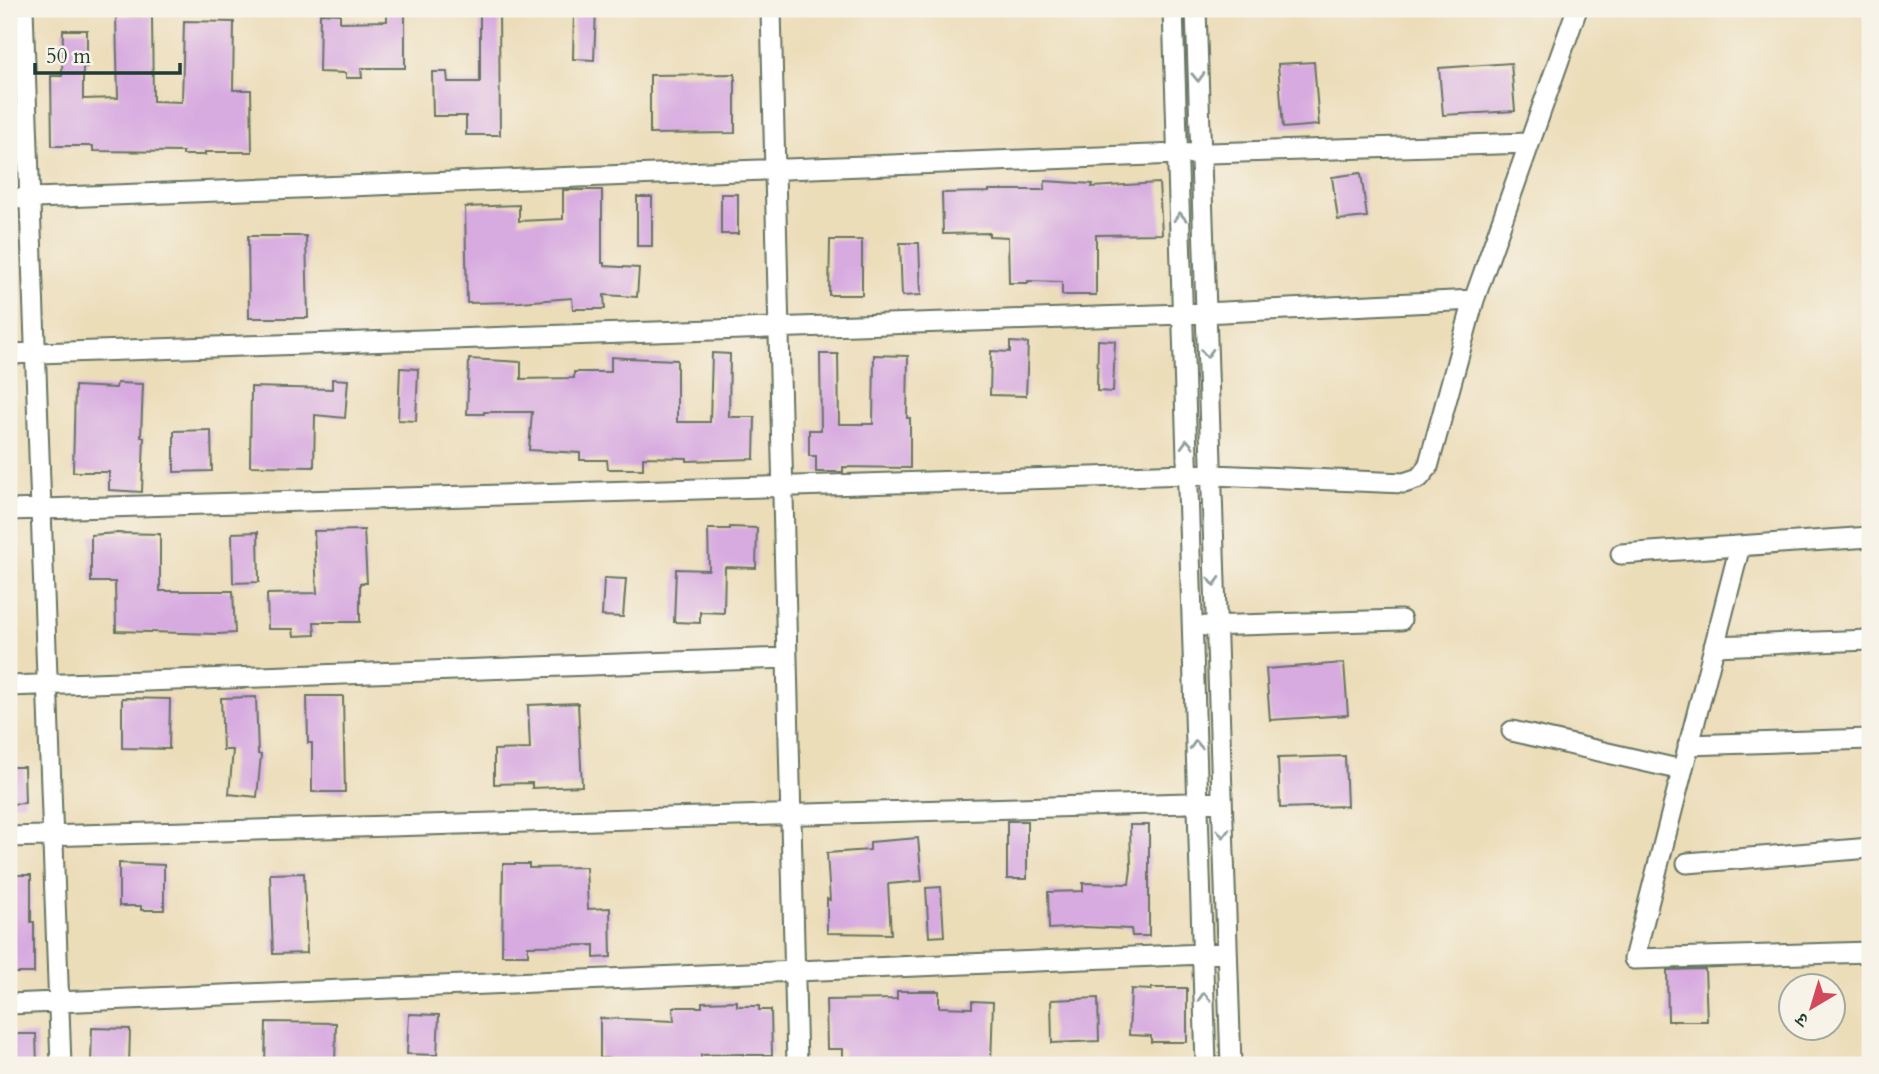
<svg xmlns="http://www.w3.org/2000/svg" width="1879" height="1074" font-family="Cardo,'Noto Serif Devanagari',serif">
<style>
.building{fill:#d7aae0}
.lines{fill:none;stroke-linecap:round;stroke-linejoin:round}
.minor-casing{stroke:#677563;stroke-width:23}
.minor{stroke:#fff;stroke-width:19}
.oneway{stroke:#8f9e9a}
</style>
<rect width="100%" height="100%" fill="#f7f3e8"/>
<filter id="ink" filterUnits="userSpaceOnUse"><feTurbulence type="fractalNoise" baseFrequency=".0143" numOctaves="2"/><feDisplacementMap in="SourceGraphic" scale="14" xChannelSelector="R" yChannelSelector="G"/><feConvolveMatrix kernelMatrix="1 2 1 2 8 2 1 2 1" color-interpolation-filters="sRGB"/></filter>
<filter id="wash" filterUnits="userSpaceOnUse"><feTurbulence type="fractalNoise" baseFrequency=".00686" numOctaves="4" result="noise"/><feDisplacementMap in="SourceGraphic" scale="28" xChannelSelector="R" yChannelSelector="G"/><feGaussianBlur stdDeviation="1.57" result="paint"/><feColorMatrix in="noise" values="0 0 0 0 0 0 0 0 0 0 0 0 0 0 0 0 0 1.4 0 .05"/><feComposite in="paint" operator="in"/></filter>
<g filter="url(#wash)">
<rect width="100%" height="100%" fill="#ecddb9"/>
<g id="blocks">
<path class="building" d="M 574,9 L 596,9 L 594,60 L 573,59 Z
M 480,10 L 499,10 L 500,135 L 466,135 L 466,116 L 433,116 L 432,72 L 447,72 L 448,82 L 480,82 Z
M 387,12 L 405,12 L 405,68 L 361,68 L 362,78 L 346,78 L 346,73 L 319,72 L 320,13 L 340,14 L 340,22 L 387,21 Z
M 116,16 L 152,16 L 153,101 L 182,102 L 184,21 L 234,22 L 233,90 L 251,90 L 252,152 L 205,152 L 205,155 L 183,155 L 183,152 L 93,151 L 93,146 L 52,146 L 51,76 L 62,76 L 63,30 L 87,30 L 87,67 L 83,67 L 83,99 L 118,98 Z
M 1314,62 L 1319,125 L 1283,128 L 1278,64 Z
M 1511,63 L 1515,111 L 1443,115 L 1439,68 Z
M 735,74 L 735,133 L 650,134 L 650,75 Z
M 1361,173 L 1367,217 L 1338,220 L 1332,177 Z
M 1045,181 L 1093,184 L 1092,187 L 1159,183 L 1162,234 L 1096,235 L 1096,295 L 1062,295 L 1062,282 L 1028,281 L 1028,283 L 1009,283 L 1008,237 L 989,236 L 989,233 L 943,234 L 942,193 L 989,192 L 989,190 L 1044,190 Z
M 563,190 L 602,190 L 602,263 L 604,263 L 604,266 L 639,268 L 637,297 L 604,295 L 605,309 L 573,309 L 572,298 L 520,302 L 467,303 L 465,207 L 519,205 L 519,221 L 563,219 Z
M 721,194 L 738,194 L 738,234 L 721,234 Z
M 637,197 L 652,197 L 652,246 L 637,246 Z
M 248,236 L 306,236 L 308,318 L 249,318 Z
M 830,240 L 862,240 L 862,295 L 829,295 Z
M 900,243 L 919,243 L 921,295 L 902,296 Z
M 1098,340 L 1115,341 L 1113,392 L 1097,391 Z
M 1010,342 L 1028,343 L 1026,396 L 990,395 L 991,351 L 1010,352 Z
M 712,353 L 730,354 L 729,417 L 755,417 L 754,459 L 687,461 L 687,458 L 643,457 L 643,469 L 608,469 L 607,460 L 580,460 L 580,453 L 529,450 L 532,412 L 484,412 L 484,414 L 467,414 L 469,359 L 521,362 L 521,379 L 574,378 L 574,372 L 611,372 L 611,357 L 626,358 L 677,360 L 677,422 L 710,422 Z
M 820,354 L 838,354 L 839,424 L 873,424 L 874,355 L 908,356 L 907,418 L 910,418 L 910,468 L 843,467 L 843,472 L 816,472 L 816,456 L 809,456 L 809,430 L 821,430 Z
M 400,368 L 418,369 L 416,421 L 398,420 Z
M 332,379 L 348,380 L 345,418 L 315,415 L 314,467 L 250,466 L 251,387 L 332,389 Z
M 117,383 L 143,384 L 141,437 L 144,437 L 142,492 L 109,490 L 109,472 L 73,472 L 75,386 L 116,388 Z
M 211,430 L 212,471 L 174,472 L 174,431 Z
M 730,527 L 757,528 L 756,568 L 725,567 L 724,613 L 700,612 L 700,623 L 674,622 L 676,569 L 709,570 L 708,529 L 730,529 Z
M 364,530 L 367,583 L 360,583 L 360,622 L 314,622 L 315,635 L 294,636 L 293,629 L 268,629 L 267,594 L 317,593 L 314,531 Z
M 258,532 L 259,582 L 233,583 L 232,533 Z
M 117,533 L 160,534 L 160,591 L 233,591 L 235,633 L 217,634 L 116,631 L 115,582 L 91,582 L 91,535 Z
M 604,578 L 626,579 L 623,617 L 602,616 Z
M 1344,663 L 1348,715 L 1270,720 L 1266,669 Z
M 307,696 L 343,696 L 345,792 L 312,792 L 312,743 L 308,743 Z
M 256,697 L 258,754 L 261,755 L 257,797 L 229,794 L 233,750 L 223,750 L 221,698 Z
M 122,698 L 170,699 L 169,749 L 122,748 Z
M 578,703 L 582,786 L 532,788 L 532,783 L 494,784 L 494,750 L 530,749 L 528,705 Z
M 1345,756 L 1347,806 L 1280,808 L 1278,758 Z
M 9,767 L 24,767 L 25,803 L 9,804 Z
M 1007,821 L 1027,821 L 1027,879 L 1007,879 Z
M 1130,825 L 1149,825 L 1149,936 L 1132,936 L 1131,929 L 1084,927 L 1049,929 L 1048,892 L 1083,891 L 1083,883 L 1129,884 L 1131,869 Z
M 918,838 L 922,881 L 888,884 L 891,934 L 827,933 L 827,899 L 830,900 L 827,853 L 870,850 L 870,842 Z
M 119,863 L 164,865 L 164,910 L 141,910 L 141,906 L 119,906 Z
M 503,864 L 529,864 L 529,868 L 586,867 L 588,909 L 610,908 L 611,957 L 594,958 L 594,945 L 528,946 L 528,955 L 502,955 Z
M 304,873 L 307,953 L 273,954 L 270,874 Z
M 10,875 L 31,875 L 31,922 L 34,922 L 34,973 L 11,973 Z
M 941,887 L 944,936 L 929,937 L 926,888 Z
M 1705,969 L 1707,1021 L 1668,1021 L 1667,970 Z
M 1151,988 L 1187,988 L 1187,1042 L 1151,1042 L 1151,1036 L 1129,1035 L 1131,989 L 1151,990 Z
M 897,991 L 939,991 L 939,1007 L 972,1008 L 972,1001 L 993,1002 L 991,1065 L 843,1065 L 843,1049 L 827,1049 L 826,1000 L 897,999 Z
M 1098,998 L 1099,1041 L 1052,1043 L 1051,1000 Z
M 737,1001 L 737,1006 L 759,1006 L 759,1010 L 771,1010 L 772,1055 L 743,1055 L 743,1054 L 701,1055 L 701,1060 L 655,1061 L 654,1063 L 635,1062 L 635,1059 L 600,1058 L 600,1018 L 674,1021 L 673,1007 L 702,1007 L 702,1002 Z
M 409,1014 L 439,1015 L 437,1055 L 407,1054 Z
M 266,1022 L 336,1023 L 335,1065 L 265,1065 Z
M 92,1028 L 130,1029 L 129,1065 L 91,1065 Z
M 9,1034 L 36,1034 L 37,1065 L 9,1065 Z"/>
</g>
</g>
<g filter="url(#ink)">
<use href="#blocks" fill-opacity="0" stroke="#677563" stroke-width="2"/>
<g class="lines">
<g class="minor-casing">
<path id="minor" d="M 23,9 L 61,1065
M 771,9 L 797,1065
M 1173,9 L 1206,1065
M 1196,9 L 1231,1065
M 9,199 L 1178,154 L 1529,143
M 9,354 L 1183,314 L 1474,300
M 9,510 L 1188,474 L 1404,483 L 1419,478 L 1428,467 L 1474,300 L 1577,9
M 1740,546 L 1634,959 L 1870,952
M 1621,554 L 1870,537
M 1206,626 L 1401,620
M 1714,646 L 1870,640
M 9,686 L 787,658
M 1512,731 L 1682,770
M 1688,745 L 1870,739
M 9,837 L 1222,802
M 1687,863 L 1870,848
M 9,1004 L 1227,953"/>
</g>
<use href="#minor" class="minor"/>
</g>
<defs><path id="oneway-chevron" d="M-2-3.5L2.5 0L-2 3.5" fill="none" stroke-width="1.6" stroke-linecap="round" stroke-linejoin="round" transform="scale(1.75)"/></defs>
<g class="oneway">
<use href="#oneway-chevron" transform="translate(1198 77) rotate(88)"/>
<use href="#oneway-chevron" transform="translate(1180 217) rotate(-92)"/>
<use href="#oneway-chevron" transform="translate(1207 353) rotate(88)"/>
<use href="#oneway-chevron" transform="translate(1187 444) rotate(-92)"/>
<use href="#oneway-chevron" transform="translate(1214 581) rotate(88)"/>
<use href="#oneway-chevron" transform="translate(1196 745) rotate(-92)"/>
<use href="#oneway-chevron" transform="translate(1223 833) rotate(88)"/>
<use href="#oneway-chevron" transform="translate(1204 997) rotate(-92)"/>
</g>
</g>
<rect width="1879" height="1074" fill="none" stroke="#f7f3e8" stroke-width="35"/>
<g transform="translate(1812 1007) rotate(218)"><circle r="33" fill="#f7f3e8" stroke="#a1aaa0" stroke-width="2"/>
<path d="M0-5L12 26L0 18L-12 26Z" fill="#d1495b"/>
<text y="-10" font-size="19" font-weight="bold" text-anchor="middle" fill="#1f3d34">उ</text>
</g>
<path d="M35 63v10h145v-10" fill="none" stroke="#1f3d34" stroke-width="3.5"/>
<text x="46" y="63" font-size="21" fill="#1f3d34" stroke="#f7f3e8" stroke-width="5" paint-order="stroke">50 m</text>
</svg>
